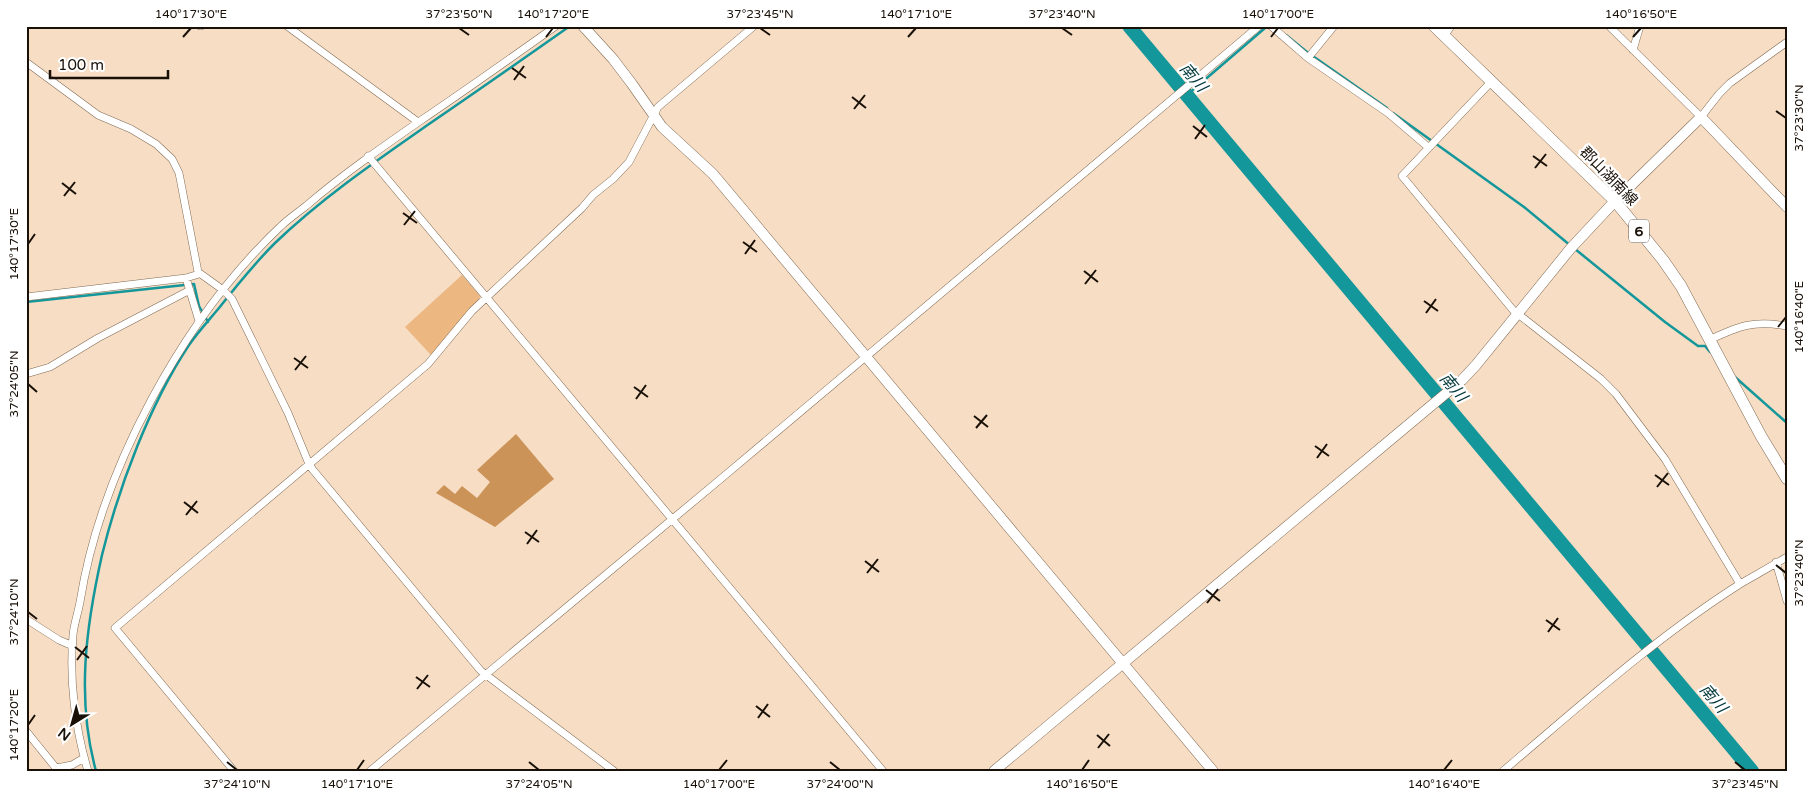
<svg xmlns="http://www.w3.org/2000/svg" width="1813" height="797" font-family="'Varela Round','Noto Sans JP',sans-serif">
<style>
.green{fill:#ecb781}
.forest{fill:#cb9358}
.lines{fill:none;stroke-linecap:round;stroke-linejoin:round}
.stream{stroke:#14979b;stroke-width:2.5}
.river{stroke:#14979b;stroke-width:14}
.street-casing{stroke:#816b54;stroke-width:8}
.secondary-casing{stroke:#816b54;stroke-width:11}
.primary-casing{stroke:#816b54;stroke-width:12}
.street{stroke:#fff;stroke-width:7}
.secondary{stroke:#fff;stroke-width:10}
.primary{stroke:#fff;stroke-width:11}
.ticks{fill:none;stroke:#191008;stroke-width:2}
.labels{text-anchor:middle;stroke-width:4.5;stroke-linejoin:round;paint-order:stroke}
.shield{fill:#fff;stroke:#5e5852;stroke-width:1}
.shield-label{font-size:14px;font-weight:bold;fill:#191008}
.street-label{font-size:15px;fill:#191008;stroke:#fff}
.water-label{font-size:16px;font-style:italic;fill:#003638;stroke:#fff}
.neatline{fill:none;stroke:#191008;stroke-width:2}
.ticks-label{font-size:12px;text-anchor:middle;fill:#191008}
</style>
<rect width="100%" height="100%" fill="#f6ddc4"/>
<path class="green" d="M 462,275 L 480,296 L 479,299 L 465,314 L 436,352 L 431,355 L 405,327 Z"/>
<path class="forest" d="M 516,434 L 554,479 L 495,527 L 436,493 L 444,485 L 455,494 L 462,486 L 477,498 L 490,482 L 477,470 Z"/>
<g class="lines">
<path class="stream" d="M 1286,35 L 1307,52 L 1387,108
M 1187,95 L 1265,28
M 1393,113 L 1524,207 L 1571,246
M 1575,249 L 1665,322 L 1698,346 L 1705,346 L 1710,352
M 26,302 L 194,284 L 199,306 L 208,322
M 1735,377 L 1787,423
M 96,771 C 76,699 86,626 102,555 C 119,486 150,404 189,345 C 198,332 209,320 219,308 C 237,285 255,263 275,243 C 322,198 376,161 429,124 C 476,92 523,59 570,26"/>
<path class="river" d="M 1129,26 L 1752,771"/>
<g class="street-casing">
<path id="street" d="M 200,26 L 201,26
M 287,26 L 418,122
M 1271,26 L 1308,58 L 1388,113 L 1428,147
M 1609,26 L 1701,117 L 1719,94 L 1730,83 L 1787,42
M 1445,35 L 1451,26
M 1633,50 L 1640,26
M 1308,58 L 1334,26
M 26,62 L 98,115 L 131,129 L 156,144 L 172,159 L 179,173 L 198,272 L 223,290 L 232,299 L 288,413 L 309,464 L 313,470 L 481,671 L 614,771
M 1492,81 L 1402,176 L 1513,310 L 1601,379 L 1616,394 L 1665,459 L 1740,584 L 1787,557
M 368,156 L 883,771
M 186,278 L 199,321
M 26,297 L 186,278 L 199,274
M 1709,340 C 1739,326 1753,320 1787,326
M 26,374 L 50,367 L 98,338 L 190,290
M 1776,562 L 1787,601
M 26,619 L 59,640 L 73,646
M 26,731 L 56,768 L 72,765 L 84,758
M 88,771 C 75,728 69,679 73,635 C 74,624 78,613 80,602 C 101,470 183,319 280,227 C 288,219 297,213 306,206 C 342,175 381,148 420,121 C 466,90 511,58 556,26
M 234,771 L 115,628 L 428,364 L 472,311 L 582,208 L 593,195 L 613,179 L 629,162 L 658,107 L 754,26
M 370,771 L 723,477 L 1259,26
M 1503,771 C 1580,706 1655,638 1740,584"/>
</g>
<g class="secondary-casing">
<path id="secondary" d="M 583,26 L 613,59 L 632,84 L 662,127 L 713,174 L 1213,771
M 994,771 L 1462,380 L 1476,365 L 1571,248 L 1615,201 L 1701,117 L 1787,207"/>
</g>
<g class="primary-casing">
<path id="primary" d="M 1434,26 L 1615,201 L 1663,260 L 1681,286 L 1761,436 L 1787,479"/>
</g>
<use href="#street" class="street"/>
<use href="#secondary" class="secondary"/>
<use href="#primary" class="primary"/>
</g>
<path class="ticks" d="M 459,28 L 469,35M 760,28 L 770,35M 1062,28 L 1072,35M 183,37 L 191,28M 546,37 L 553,28M 908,37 L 916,28M 1271,37 L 1278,28M 1633,37 L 1641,28M 512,68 L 526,78M 514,80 L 524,66M 852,97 L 866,108M 854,109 L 865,95M 1776,111 L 1786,118M 1193,126 L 1207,137M 1195,139 L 1205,125M 1533,156 L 1547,166M 1535,168 L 1546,154M 62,183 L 76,194M 64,196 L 75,182M 403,213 L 417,223M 404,225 L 415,211M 743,242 L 757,252M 28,244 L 35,234M 745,254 L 755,240M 1084,271 L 1098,282M 1085,284 L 1096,270M 1424,301 L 1438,311M 1426,313 L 1436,299M 1778,327 L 1786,317M 294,358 L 308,368M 295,370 L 306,356M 28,384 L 37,392M 634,387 L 648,397M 636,399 L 646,385M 974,416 L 988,427M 976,428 L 987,415M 1315,446 L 1329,456M 1317,458 L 1327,444M 1655,475 L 1669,485M 1657,487 L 1668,473M 184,502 L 198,513M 186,515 L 197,501M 525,532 L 539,542M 527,544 L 537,530M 865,561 L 879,572M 1776,565 L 1786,573M 867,573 L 878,559M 1206,590 L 1220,601M 1207,603 L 1218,589M 28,612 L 37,619M 1546,620 L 1560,630M 1548,632 L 1558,618M 75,647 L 89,658M 77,660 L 87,646M 416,677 L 430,687M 417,689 L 428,675M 756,706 L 770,717M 758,718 L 768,704M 28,725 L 35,715M 1097,735 L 1110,746M 1098,748 L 1109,734M 227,762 L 237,770M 529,762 L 539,770M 830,762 L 840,770M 1735,762 L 1745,770M 357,770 L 364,760M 719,770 L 727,760M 1082,770 L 1089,760M 1444,770 L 1452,760"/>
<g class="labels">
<rect class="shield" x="1629" y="219.5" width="20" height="23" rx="4"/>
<g class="shield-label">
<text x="1639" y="236">6</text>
</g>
<g class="street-label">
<text transform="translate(1609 176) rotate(46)" y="5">郡山湖南線</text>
</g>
<g class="water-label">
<text transform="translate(1194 77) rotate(50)" y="6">南川</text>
<text transform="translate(1454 387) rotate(50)" y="6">南川</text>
<text transform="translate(1714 698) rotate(50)" y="6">南川</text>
</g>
</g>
<rect width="1813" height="797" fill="none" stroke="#ffffff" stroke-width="55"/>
<g transform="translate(72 724) rotate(217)" stroke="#ffffff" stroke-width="4" paint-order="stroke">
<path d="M0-4L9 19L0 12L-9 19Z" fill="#191008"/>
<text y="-8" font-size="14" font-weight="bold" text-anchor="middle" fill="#191008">N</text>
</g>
<path d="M50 70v8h118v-8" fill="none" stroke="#191008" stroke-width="2.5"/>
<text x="58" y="70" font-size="15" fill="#191008" stroke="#ffffff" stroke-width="4" paint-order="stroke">100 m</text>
<rect x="28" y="28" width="1758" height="742" class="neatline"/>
<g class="ticks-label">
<text x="191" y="18">140°17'30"E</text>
<text x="459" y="18">37°23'50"N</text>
<text x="553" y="18">140°17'20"E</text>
<text x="760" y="18">37°23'45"N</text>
<text x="916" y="18">140°17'10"E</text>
<text x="1062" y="18">37°23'40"N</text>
<text x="1278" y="18">140°17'00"E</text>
<text x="1641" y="18">140°16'50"E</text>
<text transform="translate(1799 118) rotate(-90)" y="4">37°23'30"N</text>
<text transform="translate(14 244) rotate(-90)" y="4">140°17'30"E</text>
<text transform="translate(1799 317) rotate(-90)" y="4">140°16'40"E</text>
<text transform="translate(14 384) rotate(-90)" y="4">37°24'05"N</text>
<text transform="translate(1799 573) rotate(-90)" y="4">37°23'40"N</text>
<text transform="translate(14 612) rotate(-90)" y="4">37°24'10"N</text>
<text transform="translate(14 725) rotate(-90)" y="4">140°17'20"E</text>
<text x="237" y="788">37°24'10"N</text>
<text x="357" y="788">140°17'10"E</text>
<text x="539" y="788">37°24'05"N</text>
<text x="719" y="788">140°17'00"E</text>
<text x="840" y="788">37°24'00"N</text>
<text x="1082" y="788">140°16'50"E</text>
<text x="1444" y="788">140°16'40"E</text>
<text x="1745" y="788">37°23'45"N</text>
</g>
</svg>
